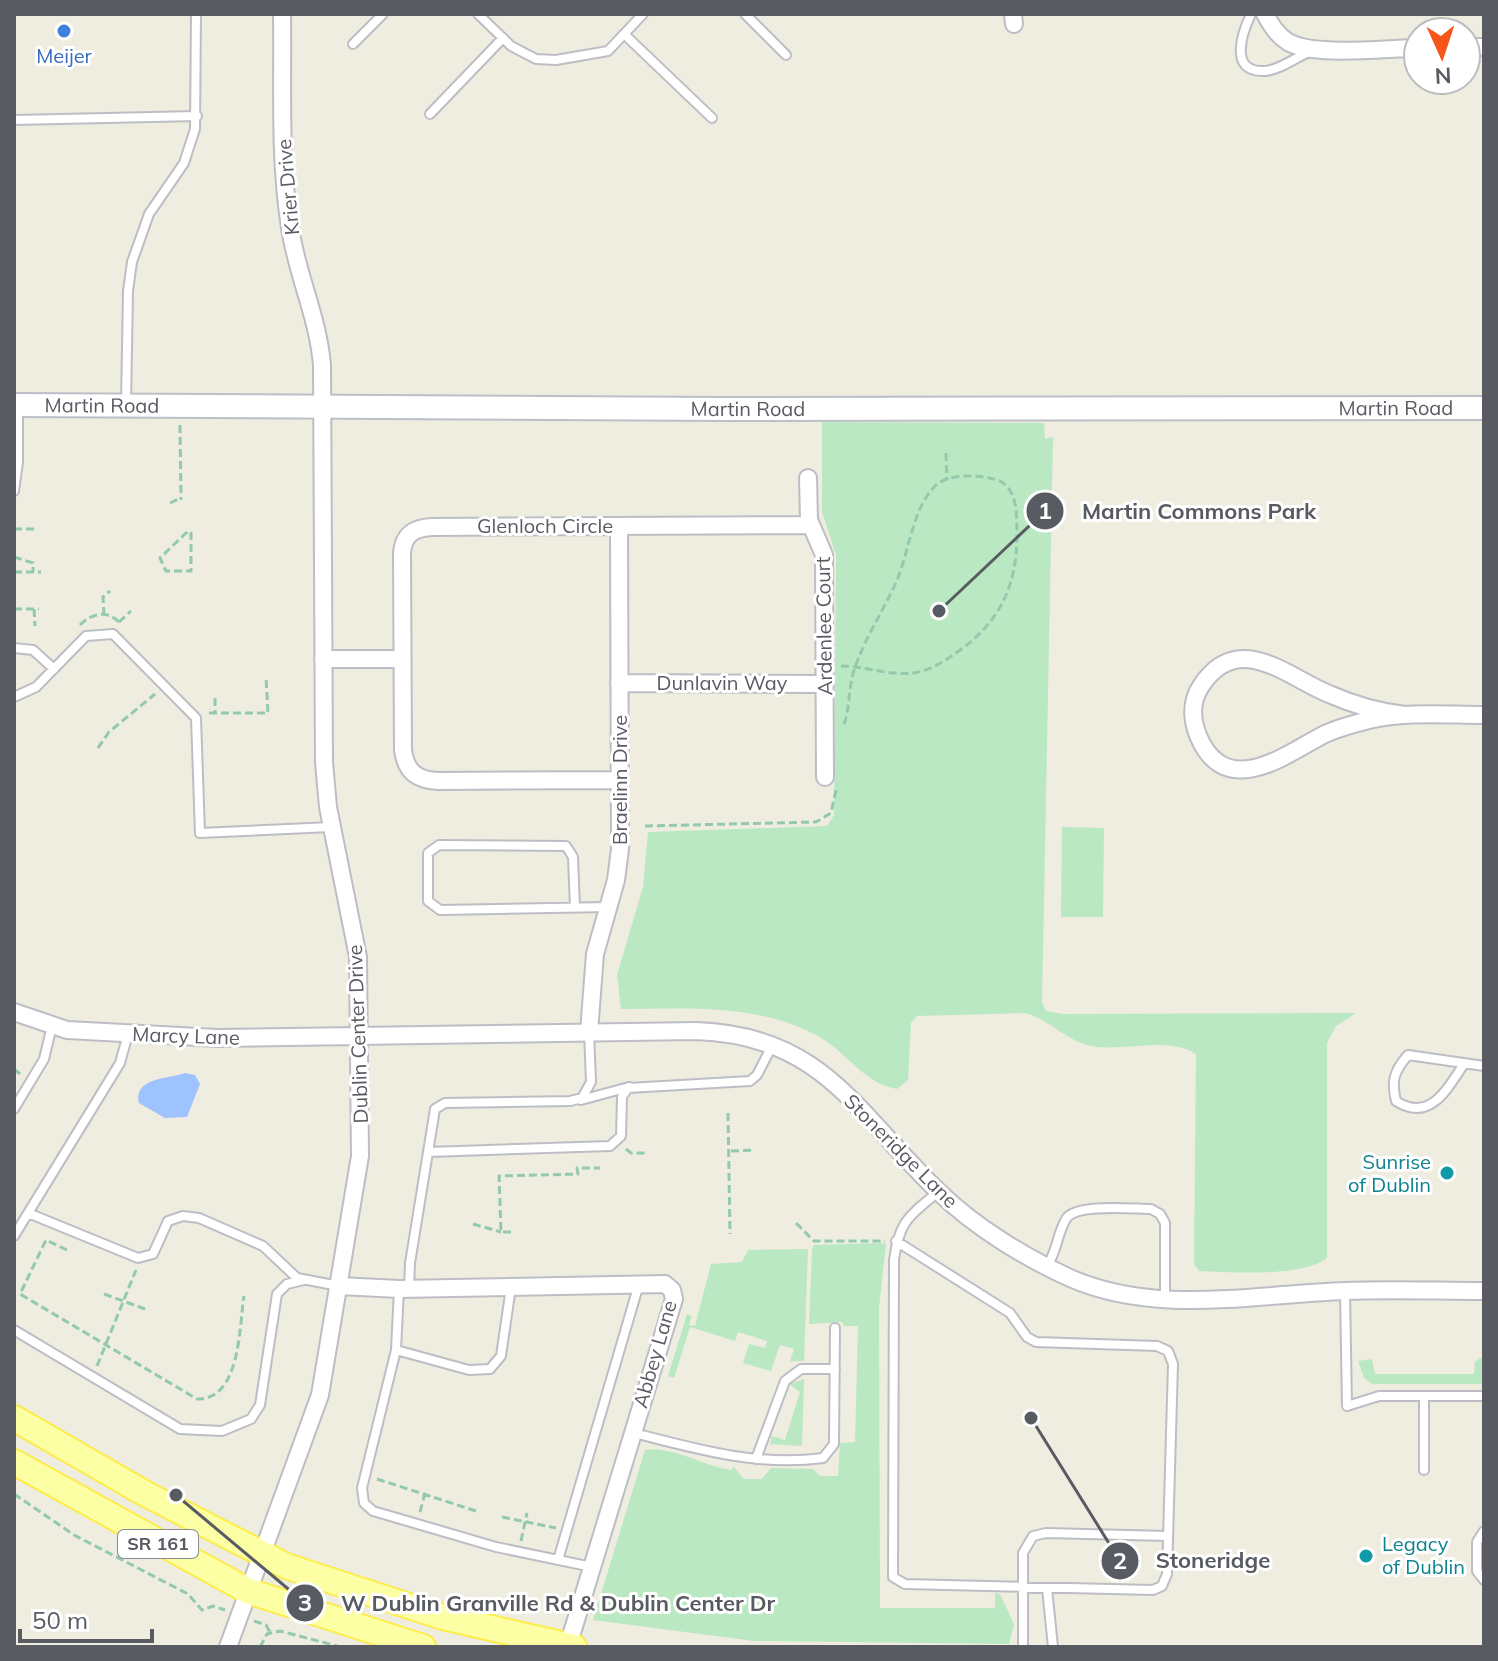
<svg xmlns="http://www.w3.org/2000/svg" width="1498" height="1661" font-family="Mulish,sans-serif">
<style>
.green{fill:#bae8c2}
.water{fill:#9fc3ff}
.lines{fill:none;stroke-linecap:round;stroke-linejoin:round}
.lane-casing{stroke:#bdbec5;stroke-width:12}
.street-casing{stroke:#bdbec5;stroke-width:20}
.secondary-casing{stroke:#bdbfc8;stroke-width:26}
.primary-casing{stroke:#feec49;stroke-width:28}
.path{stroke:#93c9ac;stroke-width:3;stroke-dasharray:8 4;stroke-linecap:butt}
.lane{stroke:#fff;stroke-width:8}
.street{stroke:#fff;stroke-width:16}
.secondary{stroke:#fff;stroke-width:22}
.primary{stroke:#fdffa4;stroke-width:24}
.shop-dot{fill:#3f7fe0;stroke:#fff;stroke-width:3}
.culture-dot{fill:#0f9aa8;stroke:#fff;stroke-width:3}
.labels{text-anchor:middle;stroke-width:6;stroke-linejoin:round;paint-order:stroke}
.shield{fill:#fff;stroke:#8b8c92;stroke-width:2}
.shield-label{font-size:18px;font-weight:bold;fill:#595b63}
.shop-label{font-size:20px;fill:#366cbe;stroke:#fff}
.street-label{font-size:20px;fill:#595b63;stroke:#fff}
.culture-label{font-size:20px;fill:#0d838f;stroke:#fff;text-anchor:end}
.leader{fill:none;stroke:#595b63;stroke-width:3}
.callout-dot{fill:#595b63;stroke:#fff;stroke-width:3}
.mark-label{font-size:24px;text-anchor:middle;font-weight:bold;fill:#fff}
.callout-label{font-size:22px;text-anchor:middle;font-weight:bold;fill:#595b63;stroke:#fff;stroke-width:6;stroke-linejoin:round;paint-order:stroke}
</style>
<rect width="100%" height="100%" fill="#eeede0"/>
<path class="green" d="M 822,422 L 1044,423 L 1045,439 L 1053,437 L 1042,1003 L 1046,1011 L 1062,1014 L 1356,1013 L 1336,1026 L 1327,1043 L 1327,1258 C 1302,1278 1231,1272 1199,1271 L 1194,1264 L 1196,1054 C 1170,1037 1129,1050 1097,1047 C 1068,1044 1051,1019 1024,1013 L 917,1016 L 911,1023 L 908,1080 L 897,1089 C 862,1083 847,1051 816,1035 C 754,1003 688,1009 621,1009 L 617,975 L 643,887 L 648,832 L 827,826 L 834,815 L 836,555 L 822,512 Z
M 1062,827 L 1104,828 L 1103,917 L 1061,917 Z
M 882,1243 L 886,1244 L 879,1308 L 880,1608 L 995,1608 L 995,1593 L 1000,1594 L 1014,1624 L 1009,1644 L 754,1641 L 593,1620 L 645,1450 C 671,1445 705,1467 732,1470 L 733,1466 L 744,1479 L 762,1479 L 771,1468 L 813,1469 L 820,1476 L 838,1476 L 840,1443 L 855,1442 L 858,1326 L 844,1326 L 842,1322 L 809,1324 L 812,1249 L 814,1245 Z
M 808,1249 L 804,1361 L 790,1361 L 794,1349 L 780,1345 L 771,1371 L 743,1363 L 749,1344 L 765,1348 L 767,1341 L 738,1332 L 735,1341 L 690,1327 L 674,1378 L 668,1376 L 687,1314 L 692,1316 L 689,1325 L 695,1326 L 711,1264 L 742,1262 L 748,1250 Z
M 1480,1358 L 1484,1359 L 1484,1383 L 1481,1384 L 1372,1384 L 1364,1378 L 1358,1361 L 1372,1359 L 1375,1374 L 1474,1374 L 1475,1362 Z
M 804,1379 L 802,1446 L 770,1444 L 772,1436 L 785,1440 L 800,1392 L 789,1384 Z"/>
<path class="water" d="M 185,1073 L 195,1075 L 200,1084 L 187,1117 L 165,1118 L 139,1103 C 133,1077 170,1079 185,1073 Z"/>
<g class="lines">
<g class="lane-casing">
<path id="lane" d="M 478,14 L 511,46 L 536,59 L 556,60 L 608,51 L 643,14
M 745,14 L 786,55
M 1251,14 C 1242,33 1228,73 1265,71 C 1280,70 1297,56 1312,51
M 624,34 L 712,118
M 353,44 L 383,14
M 430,114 L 503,38
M 14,120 L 197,116
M 126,404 L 128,291 L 132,262 L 149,214 L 184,163 L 195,129 L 196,14
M 14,491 L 18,462 L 18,406
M 14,648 L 33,650 L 54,669
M 14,697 L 36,687 L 86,636 L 113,634 L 196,718 L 200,833 L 331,827
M 575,908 L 573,857 L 566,846 L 439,845 L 428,853 L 428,901 L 440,910 L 608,907
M 1464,1064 C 1447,1089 1430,1123 1396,1101 C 1391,1081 1394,1071 1408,1055 L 1484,1066
M 581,1100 L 629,1087
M 14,1109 L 44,1059 L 52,1026
M 428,1152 L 610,1146 L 621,1136 L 622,1097 L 628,1088 L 750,1081 L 757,1075 L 773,1044
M 28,1213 L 138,1258 L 153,1254 L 168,1221 L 183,1216 L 199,1218 L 263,1246 L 297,1278 L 339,1286
M 14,1236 L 120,1063 L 128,1034
M 896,1241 L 1010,1313 L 1027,1337 L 1036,1342 L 1157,1346 L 1168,1351 L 1173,1364 L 1167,1574 L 1162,1586 L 1153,1590 L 905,1584 L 893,1577 L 894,1260 C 899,1221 909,1216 938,1192
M 1047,1266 C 1057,1252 1057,1234 1066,1219 C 1075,1203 1133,1209 1151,1209 L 1160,1214 L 1165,1223 L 1165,1298
M 399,1289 L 396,1350 L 362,1488 L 364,1503 L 373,1511 L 496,1547 L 592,1567
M 409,1289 L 410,1263 L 435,1109 L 445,1103 L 570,1101 L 582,1098 L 591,1082 L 589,1032
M 1345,1292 L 1347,1406 L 1379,1396 L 1484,1396
M 14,1330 L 180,1429 L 222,1431 L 251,1419 L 260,1405 L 277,1294 L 287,1284 L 304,1280
M 396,1350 L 469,1370 L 490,1369 L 501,1356 L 511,1287
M 634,1433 C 696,1449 758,1467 823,1458 L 834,1444 L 835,1328
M 756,1459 L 785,1381 L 801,1369 L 835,1369
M 1424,1470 L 1424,1396
M 1484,1531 L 1477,1542 L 1477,1571 L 1484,1580
M 558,1560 L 639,1284
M 1047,1588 L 1053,1647
M 1023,1647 L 1023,1553 L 1033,1536 L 1046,1533 L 1168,1536"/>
</g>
<g class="street-casing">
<path id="street" d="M 1013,14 L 1014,24
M 1265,14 C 1271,25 1277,35 1288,42 C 1314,57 1386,48 1418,48
M 1466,47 L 1484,47
M 808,478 L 809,520 L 824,555 L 825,777
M 323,659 L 402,659
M 619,683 L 825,684
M 1405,715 C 1378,712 1354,705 1329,694 C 1287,677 1238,629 1201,686 C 1189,704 1192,725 1202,744 C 1231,797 1287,754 1323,735 C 1337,728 1353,724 1369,720 C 1406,711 1446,715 1484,715
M 620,780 L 438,781 C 417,780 406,772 403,750 L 402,552 C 404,534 414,528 432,527 L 811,525
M 14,1012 L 67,1030 L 217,1038 L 696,1031 C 823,1035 857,1114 939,1192 C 975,1227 1024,1257 1070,1278 C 1156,1316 1255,1294 1345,1291 C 1391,1289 1438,1291 1484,1291
M 589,1032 L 595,954 L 616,880 L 620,849 L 619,526
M 340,1286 L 399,1289 L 665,1284 L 672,1290 L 674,1299 L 568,1646
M 228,1647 L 320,1395 L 360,1156 L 358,957 L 328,807 L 324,762 L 322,365 C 318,317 297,275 290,228 C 279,158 283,85 282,14"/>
</g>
<g class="secondary-casing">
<g id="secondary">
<path id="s1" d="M 14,405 L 722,409 L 1484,408"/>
</g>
</g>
<g class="primary-casing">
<path id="primary" d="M 14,1418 L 144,1493 L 286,1566 L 443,1617 L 574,1647
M 14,1462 L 248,1591 L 423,1647"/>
</g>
<path class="path" d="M 180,425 L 181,500
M 946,453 L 947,480
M 170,503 L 181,498
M 14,529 L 34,529
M 191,532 L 191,571 L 166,571 L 160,558 L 186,533 Z
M 14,557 L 33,563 L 33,572
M 14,572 L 41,572
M 14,609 L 39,609
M 34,609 L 35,626
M 104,615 L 103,597 L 110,591
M 119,622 L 131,611
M 80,625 C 92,613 107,610 119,622
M 841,666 C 865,666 889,676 913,673 C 929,671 943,662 956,653 C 1008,617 1021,573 1016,511 C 1015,497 1009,482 994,479 C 978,475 948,473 935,486 C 913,509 910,546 899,575 C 886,608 863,639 853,674 C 848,692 850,710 843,727
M 215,698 L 215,714
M 209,713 L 268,713 L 266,677
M 98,748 L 109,732 L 155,694
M 645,826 L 816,822 L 831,813 L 836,790
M 14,1069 L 20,1074
M 728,1113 L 730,1234
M 626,1149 L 631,1153 L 645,1153
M 731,1151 L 755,1150
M 796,1223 L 814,1241 L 885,1241
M 473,1224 L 501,1232
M 511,1232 L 501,1232 L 499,1176 L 578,1174 L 577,1168 L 600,1168
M 67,1250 L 46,1240 L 20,1294 L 197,1399 C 241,1400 239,1326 244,1296
M 104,1294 L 145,1309
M 97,1366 L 136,1270
M 377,1479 L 476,1511
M 14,1494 L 74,1535 L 188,1594 L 202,1610 L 213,1606 L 225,1610
M 420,1512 L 426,1489
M 502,1517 L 556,1528
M 521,1541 L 527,1513
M 254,1621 L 266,1625 L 270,1632
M 260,1647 L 267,1634 L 280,1631 L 341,1647"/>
<use href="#lane" class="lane"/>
<use href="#street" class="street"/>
<use href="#secondary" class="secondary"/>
<use href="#primary" class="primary"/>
</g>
<circle class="shop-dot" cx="64" cy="31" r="8"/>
<g class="culture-dot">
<circle cx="1447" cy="1173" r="8"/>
<circle cx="1366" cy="1556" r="8"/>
</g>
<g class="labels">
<rect class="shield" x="118" y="1530" width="80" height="28" rx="6"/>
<g class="shield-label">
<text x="158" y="1550">SR 161</text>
</g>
<g class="shop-label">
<text x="64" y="63">Meijer</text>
</g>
<g class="street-label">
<text transform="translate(288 187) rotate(-95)" y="7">Krier Drive</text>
<text dy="7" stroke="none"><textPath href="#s1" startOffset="88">Martin Road</textPath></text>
<text dy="7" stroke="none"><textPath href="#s1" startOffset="1382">Martin Road</textPath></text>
<text dy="7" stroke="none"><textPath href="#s1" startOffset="734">Martin Road</textPath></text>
<text x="545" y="533">Glenloch Circle</text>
<text transform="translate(824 626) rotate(-91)" y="7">Ardenlee Court</text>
<text x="722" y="690">Dunlavin Way</text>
<text transform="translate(620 780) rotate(-90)" y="7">Braelinn Drive</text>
<text transform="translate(358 1034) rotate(-92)" y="7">Dublin Center Drive</text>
<text transform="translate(186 1036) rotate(2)" y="7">Marcy Lane</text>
<text transform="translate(901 1151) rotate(45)" y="7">Stoneridge Lane</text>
<text transform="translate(655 1354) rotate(-74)" y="7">Abbey Lane</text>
</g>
<g class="culture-label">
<text x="1431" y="1169">Sunrise<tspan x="1431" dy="23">of Dublin</tspan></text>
<text x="1382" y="1551" text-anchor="start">Legacy<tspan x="1382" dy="23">of Dublin</tspan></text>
</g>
</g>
<path class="leader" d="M939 611L1045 511M1031 1418L1120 1561M176 1495L305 1603"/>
<g class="callout-dot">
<circle cx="939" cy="611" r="8"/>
<circle cx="1031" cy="1418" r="8"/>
<circle cx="176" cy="1495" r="8"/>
<circle cx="1045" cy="511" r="20"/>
<circle cx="1120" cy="1561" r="20"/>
<circle cx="305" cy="1603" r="20"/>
</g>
<g class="mark-label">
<text x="1045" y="519">1</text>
<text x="1120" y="1569">2</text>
<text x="305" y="1611">3</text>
</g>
<g class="callout-label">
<text x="1199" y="519">Martin Commons Park</text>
<text x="1213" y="1568">Stoneridge</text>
<text x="558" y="1611">W Dublin Granville Rd &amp; Dublin Center Dr</text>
</g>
<rect width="1498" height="1661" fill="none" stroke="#595b63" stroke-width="32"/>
<g transform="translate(1442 56) rotate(177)"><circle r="38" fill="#ffffff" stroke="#bdbdc1" stroke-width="2"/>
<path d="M0-6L14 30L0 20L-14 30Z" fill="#f8551b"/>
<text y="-12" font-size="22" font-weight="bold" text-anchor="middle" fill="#595b63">N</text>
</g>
<path d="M20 1629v12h132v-12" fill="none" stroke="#595b63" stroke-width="4"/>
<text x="32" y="1629" font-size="24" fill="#595b63" stroke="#ffffff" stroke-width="6" paint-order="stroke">50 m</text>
</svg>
